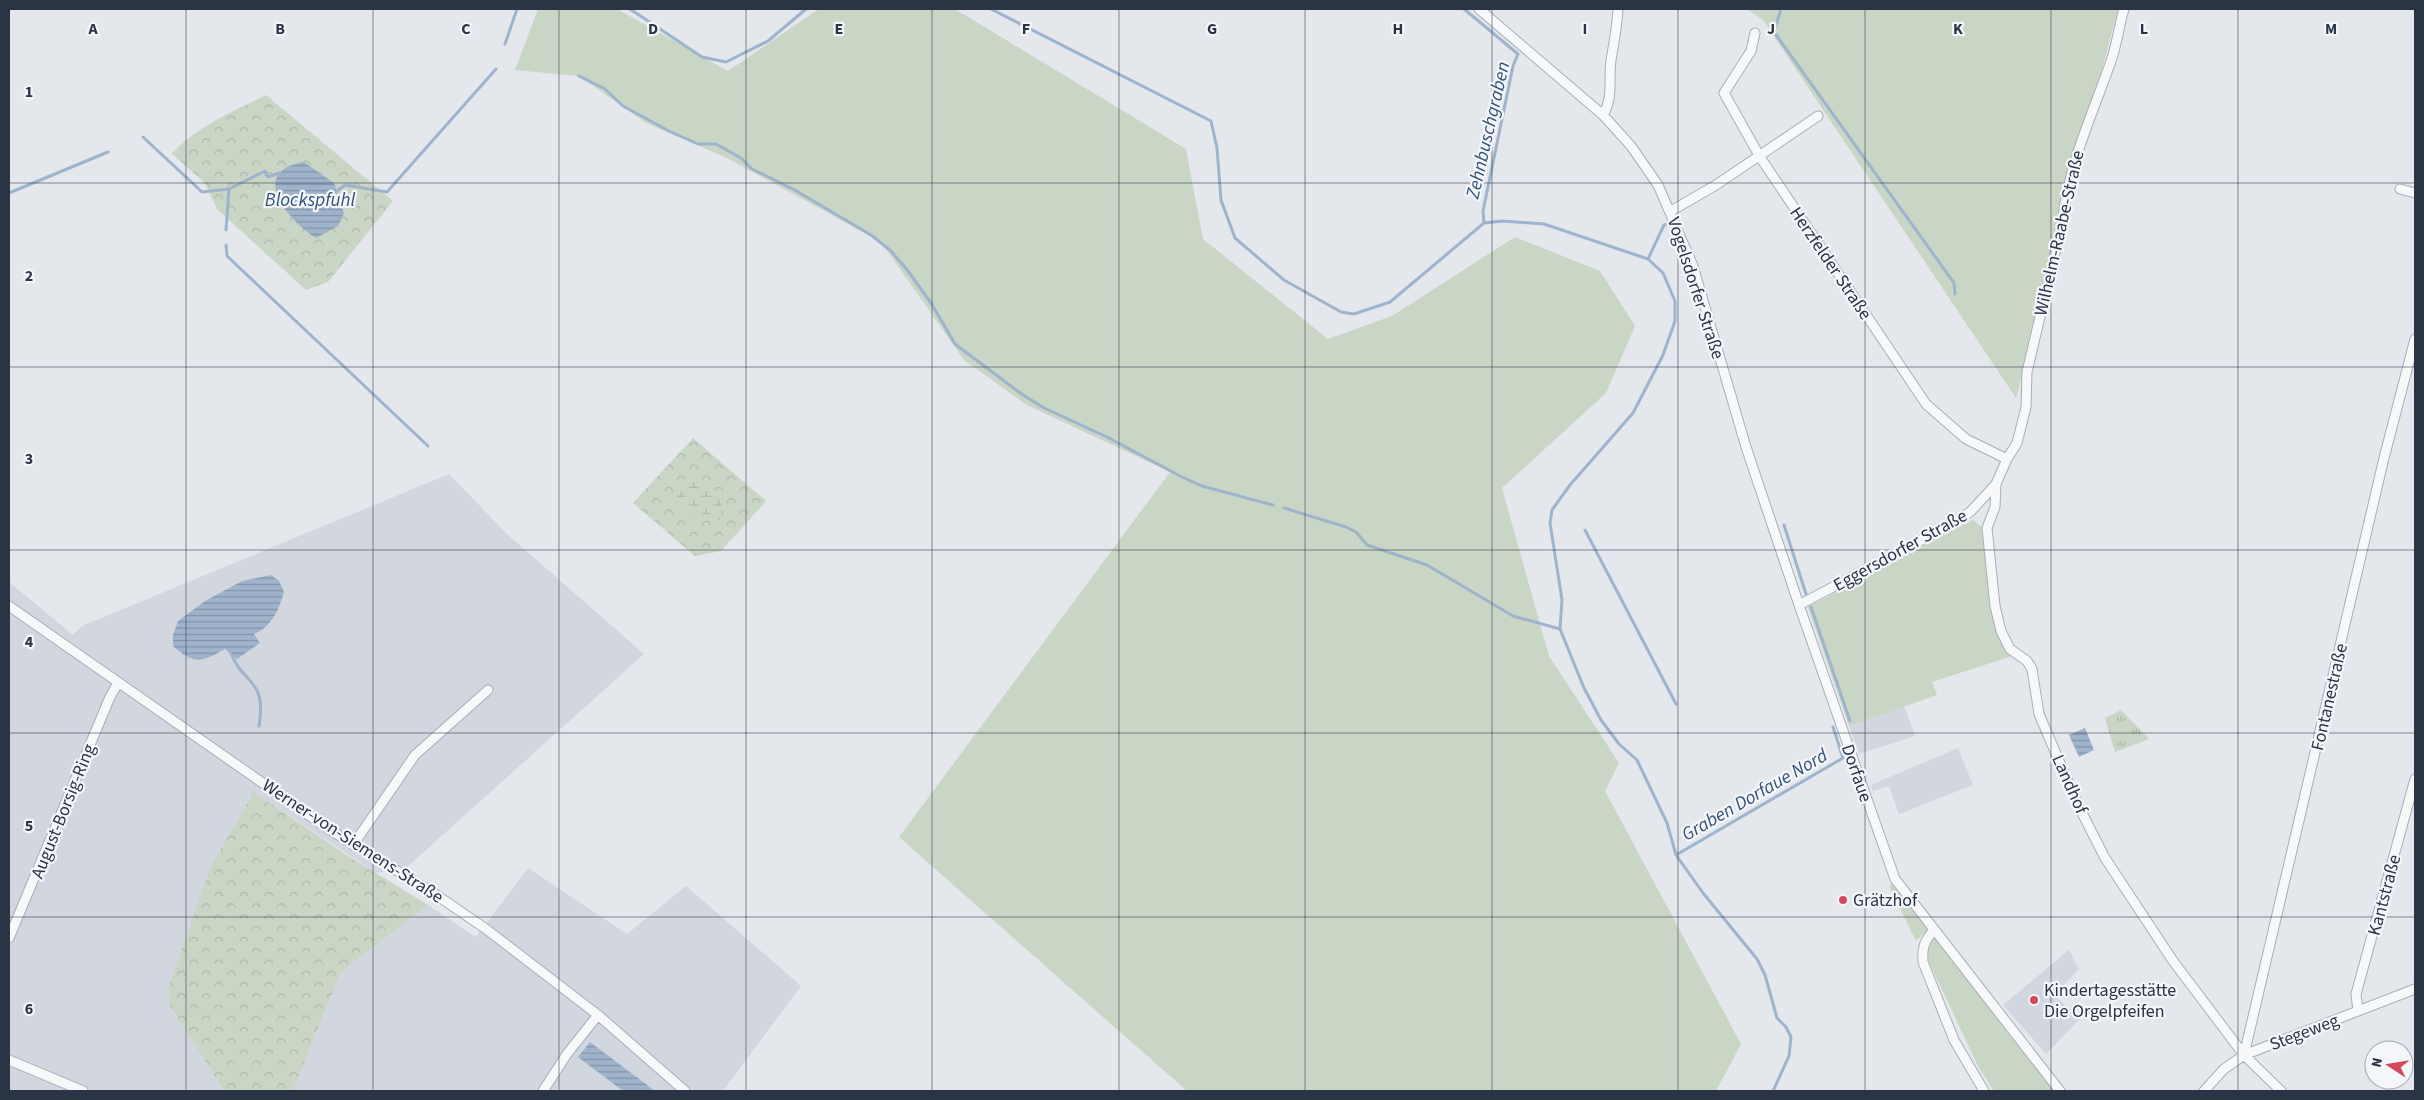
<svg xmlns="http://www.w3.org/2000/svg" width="2424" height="1100" font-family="'Source Sans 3',sans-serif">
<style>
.built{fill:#d2d6de}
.grass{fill:#c9d6c5}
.forest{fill:url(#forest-crowns);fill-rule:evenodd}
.wetland{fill:url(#wetland-marsh)}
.park{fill:url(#park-tufts)}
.water{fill:url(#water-rules)}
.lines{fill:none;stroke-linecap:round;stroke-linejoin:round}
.stream{stroke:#9fb4cc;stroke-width:3}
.minor-casing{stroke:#a9aeb7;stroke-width:11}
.minor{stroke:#f7f8fa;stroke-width:9}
.grid{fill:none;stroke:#2b3445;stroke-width:1;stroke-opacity:0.55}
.poi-dot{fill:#d1495b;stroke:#f4f6f9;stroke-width:2}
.labels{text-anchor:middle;stroke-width:4.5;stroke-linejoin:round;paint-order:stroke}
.street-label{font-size:18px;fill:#2b3445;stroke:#f4f6f9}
.poi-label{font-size:18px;fill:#2b3445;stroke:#f4f6f9;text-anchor:start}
.water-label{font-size:19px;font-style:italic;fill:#34527a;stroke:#f4f6f9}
.grid-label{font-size:16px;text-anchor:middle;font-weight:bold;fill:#2b3445;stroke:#f4f6f9;stroke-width:4.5;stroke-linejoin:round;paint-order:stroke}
</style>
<defs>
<pattern id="forest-crowns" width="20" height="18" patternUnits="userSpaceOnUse" patternTransform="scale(1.25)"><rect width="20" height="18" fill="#c9d6c5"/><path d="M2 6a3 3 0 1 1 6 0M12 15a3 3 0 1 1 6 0" fill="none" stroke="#adb8ab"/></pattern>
<pattern id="wetland-marsh" width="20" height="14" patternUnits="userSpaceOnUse" patternTransform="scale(1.25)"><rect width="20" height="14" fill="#c9d6c5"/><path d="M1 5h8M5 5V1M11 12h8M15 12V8" fill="none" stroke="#adb8ab"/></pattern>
<pattern id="park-tufts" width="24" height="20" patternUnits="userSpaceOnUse" patternTransform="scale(1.25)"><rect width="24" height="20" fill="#c9d6c5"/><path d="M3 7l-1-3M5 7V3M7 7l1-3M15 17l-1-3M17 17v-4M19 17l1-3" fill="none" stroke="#adb8ab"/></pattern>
<pattern id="water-rules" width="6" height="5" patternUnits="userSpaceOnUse" patternTransform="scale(1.25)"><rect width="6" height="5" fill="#9fb4cc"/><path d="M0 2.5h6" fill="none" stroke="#8293a7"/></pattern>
</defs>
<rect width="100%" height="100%" fill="#e4e7ec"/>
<path class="built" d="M 449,474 L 507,534 L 644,654 L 407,867 L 376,873 L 254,792 L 170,1006 L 224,1091 L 9,1091 L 9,582 L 73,635 L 82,626 Z
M 1904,706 L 1915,736 L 1859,754 L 1849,726 Z
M 1958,748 L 1973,785 L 1899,814 L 1889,786 L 1873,791 L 1871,785 Z
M 528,868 L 627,934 L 686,886 L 801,986 L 723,1091 L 293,1091 L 341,972 L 428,905 L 476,937 Z
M 2069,950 L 2079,969 L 2054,995 L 2080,1019 L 2046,1054 L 2003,1005 Z"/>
<path class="grass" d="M 538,9 L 617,9 L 728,71 L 819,9 L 955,9 L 1186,149 L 1203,239 L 1328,339 L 1392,316 L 1515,237 L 1600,271 L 1635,326 L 1606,393 L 1502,488 L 1549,656 L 1619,763 L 1605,791 L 1741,1044 L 1716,1091 L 1187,1091 L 899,837 L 1170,472 L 1027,405 L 964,360 L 881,242 L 727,158 L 646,123 L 579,76 L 515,70 Z
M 1747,9 L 2118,9 L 2016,398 L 1763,20 Z
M 1973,520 L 1985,530 L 1996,620 L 2012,656 L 1932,682 L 1937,695 L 1849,726 L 1808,607 Z
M 1895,884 L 1927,930 L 1916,941 L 1889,886 Z
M 1933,935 L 2054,1091 L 1994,1091 L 1978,1066 L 1929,962 L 1927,953 Z"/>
<path class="forest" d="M 266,95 L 393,201 L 328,282 L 306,290 L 217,209 L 204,182 L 172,154 C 195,127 234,111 266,95 ZM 304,162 L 334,183 L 344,213 Z
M 693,438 L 766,501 L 721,551 L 695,556 L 633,503 Z
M 254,792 L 345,854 L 428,905 L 341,972 L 293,1091 L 224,1091 L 170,1006 L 169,986 L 211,866 Z"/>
<path class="wetland" d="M 678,480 L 704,482 L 722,499 L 721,520 L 698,521 L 677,501 Z"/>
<path class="park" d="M 2121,710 L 2149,739 L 2115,752 L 2105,718 Z"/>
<path class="water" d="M 304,162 L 334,183 L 344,213 L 338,226 L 316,238 C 288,221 247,171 304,162 Z
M 271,575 L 279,581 L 284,592 C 279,609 272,627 254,634 L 260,643 L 237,659 L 225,649 C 202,662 194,665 173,646 L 173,635 L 178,621 L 205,601 L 242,581 Z
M 2085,728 L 2094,750 L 2079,757 L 2069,735 Z
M 590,1042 L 655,1091 L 623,1091 L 578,1057 Z"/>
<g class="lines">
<path class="stream" d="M 630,9 L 702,57 L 726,62 L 768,41 L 806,9
M 991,9 L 1211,121 L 1217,148 L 1221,200 L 1235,238 L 1284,280 L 1341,312 L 1354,314 L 1390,302 L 1484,223 L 1502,221 L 1544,224 L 1648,259 L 1663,273 L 1675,301 L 1675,321 L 1663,355 L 1633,413 L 1570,485 L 1552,510 L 1550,523 L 1562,600 L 1560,629 L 1584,688 L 1601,720 L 1619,744 L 1637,760 L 1667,823 L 1676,855 L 1703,893 L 1757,959 L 1765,975 L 1777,1018 L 1786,1027 L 1791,1037 L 1789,1056 L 1773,1091
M 1464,9 L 1518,54 L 1513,66 L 1483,211 L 1484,223
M 1781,9 L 1774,32 L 1954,283 L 1955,294
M 505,44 L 517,9
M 579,76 L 605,89 L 623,106 L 669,131 L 698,144 L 716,144 L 741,158 L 752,169 L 793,189 L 871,235 L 891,251 L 908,271 L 931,303 L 955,344 L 1020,393 L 1044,408 L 1107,437 L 1182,477 L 1202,486 L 1273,505
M 143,137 L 202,192 L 229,189 L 265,171 L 268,177 L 279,173
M 337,191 L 345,185 L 387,192 L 496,69
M 9,193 L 108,152
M 226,230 L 229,189
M 226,245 L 227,256 L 428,446
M 1648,259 L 1664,225 L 1667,224
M 1284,508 L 1346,527 L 1356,532 L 1367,545 L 1427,565 L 1513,616 L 1560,629
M 1784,525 L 1806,594
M 1585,530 L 1676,704
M 1811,607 L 1850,721
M 230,651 C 243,686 267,677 259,726
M 1676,855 L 1843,758 L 1833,727"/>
<g class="minor-casing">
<path id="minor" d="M 1479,9 L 1603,115 L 1631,146 L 1658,185 L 1693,266 L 1746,447 L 1799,605 L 1895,879 L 2060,1091
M 1755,33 L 1751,51 L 1724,93 L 1760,157 L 1926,404 L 1966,439 L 2007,459
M 1603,115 C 1614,96 1608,81 1611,60 C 1614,43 1617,26 1618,9
M 2400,189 L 2415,193
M 1671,211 L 1716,185 L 1818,116
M 1996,484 L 1995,507 L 1987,528 L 1995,606 L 2001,631 L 2010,649 L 2027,661 L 2032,669 L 2039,714 L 2078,805 L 2105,858 L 2173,961 L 2244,1055 L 2281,1091
M 1799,605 L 1952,524 L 1970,512 L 1986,495 L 1996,484 L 2007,459 L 2017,443 L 2026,407 L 2027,372 L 2063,219 C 2069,163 2093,113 2111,61 C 2117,44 2119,26 2124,9
M 9,606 L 330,830 L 435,894 L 486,929 L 598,1015 L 685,1091
M 353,845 L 415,755 L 488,690
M 1934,930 C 1924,941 1922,948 1923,962 L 1954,1040 L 1984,1091
M 9,938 L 110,697 L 118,683
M 2358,1011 L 2356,994 L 2415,779
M 2244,1055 L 2384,458 L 2415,339
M 9,1060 L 83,1091
M 543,1091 L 567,1054 L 598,1015
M 2204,1091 L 2224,1069 L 2244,1055 L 2415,989"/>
</g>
<use href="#minor" class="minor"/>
</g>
<path class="grid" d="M 186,9 L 186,1091M 373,9 L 373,1091M 559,9 L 559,1091M 746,9 L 746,1091M 932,9 L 932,1091M 1119,9 L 1119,1091M 1305,9 L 1305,1091M 1492,9 L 1492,1091M 1678,9 L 1678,1091M 1865,9 L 1865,1091M 2051,9 L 2051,1091M 2238,9 L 2238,1091M 9,183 L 2415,183M 9,367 L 2415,367M 9,550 L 2415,550M 9,733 L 2415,733M 9,917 L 2415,917"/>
<g class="poi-dot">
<circle cx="1843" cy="900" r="5"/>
<circle cx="2034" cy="1000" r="5"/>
</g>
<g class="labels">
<g class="street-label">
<text transform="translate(2059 233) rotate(-77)" y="6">Wilhelm-Raabe-Straße</text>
<text transform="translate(1831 263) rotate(56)" y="6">Herzfelder Straße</text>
<text transform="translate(1696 288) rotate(72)" y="6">Vogelsdorfer Straße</text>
<text transform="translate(1900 550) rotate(-29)" y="6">Eggersdorfer Straße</text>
<text transform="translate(2329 697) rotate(-77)" y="6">Fontanestraße</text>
<text transform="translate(1857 773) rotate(71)" y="6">Dorfaue</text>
<text transform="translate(2070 784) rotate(66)" y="6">Landhof</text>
<text transform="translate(63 811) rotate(-68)" y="6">August-Borsig-Ring</text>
<text transform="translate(353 841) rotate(33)" y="6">Werner-von-Siemens-Straße</text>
<text transform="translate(2384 895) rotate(-75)" y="6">Kantstraße</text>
<text transform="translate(2304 1032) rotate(-21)" y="6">Stegeweg</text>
</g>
<g class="poi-label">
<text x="1853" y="906">Grätzhof</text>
<text x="2044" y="996">Kindertagesstätte<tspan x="2044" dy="21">Die Orgelpfeifen</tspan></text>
</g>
<g class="water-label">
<text transform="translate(1487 130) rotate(-77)" y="7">Zehnbuschgraben</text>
<text x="310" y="206">Blockspfuhl</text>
<text transform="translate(1754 794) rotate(-30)" y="7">Graben Dorfaue Nord</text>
</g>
</g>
<g class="grid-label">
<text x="93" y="34">A</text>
<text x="280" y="34">B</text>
<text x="466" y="34">C</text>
<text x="653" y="34">D</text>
<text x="839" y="34">E</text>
<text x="1026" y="34">F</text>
<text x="1212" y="34">G</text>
<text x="1398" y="34">H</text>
<text x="1585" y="34">I</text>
<text x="1771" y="34">J</text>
<text x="1958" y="34">K</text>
<text x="2144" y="34">L</text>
<text x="2331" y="34">M</text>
<text x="29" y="97">1</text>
<text x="29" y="281">2</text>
<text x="29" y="464">3</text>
<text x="29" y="647">4</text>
<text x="29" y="831">5</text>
<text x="29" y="1014">6</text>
</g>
<rect width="2424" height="1100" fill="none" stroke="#2b3445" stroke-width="20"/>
<g transform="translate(2389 1065) rotate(282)"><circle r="24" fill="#f4f6f9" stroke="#a4a8b1"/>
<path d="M0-4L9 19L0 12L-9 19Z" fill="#d1495b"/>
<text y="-8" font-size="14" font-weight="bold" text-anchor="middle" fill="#2b3445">N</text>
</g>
</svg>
